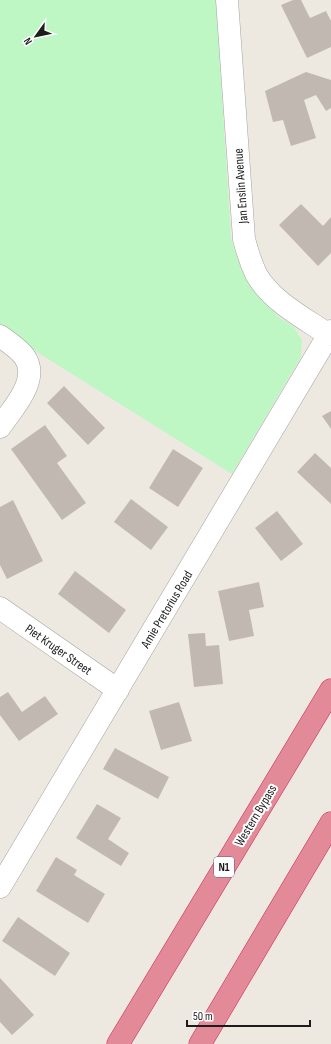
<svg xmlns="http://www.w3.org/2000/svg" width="331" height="1044" font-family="'Sofia Sans Condensed',sans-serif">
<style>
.park{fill:#bef7c4}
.building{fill:#c1b9b1}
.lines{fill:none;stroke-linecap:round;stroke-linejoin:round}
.minor-casing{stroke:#a3a3a3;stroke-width:23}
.highway-casing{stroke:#d1285e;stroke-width:23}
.minor{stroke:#fff;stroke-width:22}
.highway{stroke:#e38a99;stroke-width:22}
.labels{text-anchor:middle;stroke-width:4;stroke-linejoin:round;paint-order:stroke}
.shield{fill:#fff;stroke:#606060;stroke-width:1}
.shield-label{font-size:12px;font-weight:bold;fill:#1c1c1c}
.street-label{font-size:13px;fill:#1c1c1c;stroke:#fff}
</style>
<rect width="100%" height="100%" fill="#ede9e1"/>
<path class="park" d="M 0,0 L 216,0 L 231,239 L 244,276 L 278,317 L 293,326 L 302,340 L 301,357 L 232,474 L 40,354 L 0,326 Z"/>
<path class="building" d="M 293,0 L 301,0 L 310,18 L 326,11 L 331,21 L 331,47 L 307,58 L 281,5 Z
M 306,72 L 331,80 L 331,108 L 326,111 L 316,95 L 304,100 L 316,138 L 291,146 L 283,120 L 273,122 L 265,91 Z
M 301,204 L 323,226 L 331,217 L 331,253 L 318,266 L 279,225 Z
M 64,386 L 105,428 L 88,445 L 47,403 Z
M 331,411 L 331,429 L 322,416 Z
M 45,425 L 67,456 L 57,463 L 86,503 L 62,520 L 11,449 Z
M 173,449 L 203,468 L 178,507 L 149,488 Z
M 315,453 L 331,468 L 331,504 L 297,472 Z
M 131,499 L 168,527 L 151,550 L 114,522 Z
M 13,500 L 43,561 L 7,579 L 0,565 L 0,507 Z
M 277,511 L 303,544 L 281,561 L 255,528 Z
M 75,571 L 126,610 L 109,633 L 58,594 Z
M 259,582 L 264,607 L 249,610 L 254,636 L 229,641 L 218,591 Z
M 205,633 L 206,646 L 219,645 L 223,684 L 194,687 L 188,634 Z
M 8,692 L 22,712 L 45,696 L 58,714 L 19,741 L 0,715 L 0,697 Z
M 179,702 L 192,741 L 161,750 L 149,711 Z
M 115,748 L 169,777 L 158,799 L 103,769 Z
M 97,804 L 121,818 L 108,839 L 129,853 L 121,866 L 76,838 Z
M 56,857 L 77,870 L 74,875 L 105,894 L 88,923 L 36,891 Z
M 18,917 L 70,953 L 55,976 L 2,941 Z
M 0,978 L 34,1015 L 12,1035 L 0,1022 Z"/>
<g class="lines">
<g class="minor-casing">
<path id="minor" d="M 227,0 L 244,239 C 247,251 251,263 256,274 C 271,301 304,318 329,335
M 0,336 C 8,342 18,348 24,356 C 41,379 13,408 0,427
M 0,608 L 118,690
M 0,887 L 331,331"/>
</g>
<g class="highway-casing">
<path id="highway" d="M 118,1044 L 331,690
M 200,1044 L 331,823"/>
</g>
<use href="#minor" class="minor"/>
<use href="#highway" class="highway"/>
</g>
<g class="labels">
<rect class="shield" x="214" y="857" width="20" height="20" rx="3"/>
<g class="shield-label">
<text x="224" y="871">N1</text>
</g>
<g class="street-label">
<text transform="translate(240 186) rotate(-94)" y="5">Jan Enslin Avenue</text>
<text transform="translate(166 609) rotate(-59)" y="5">Amie Pretorius Road</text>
<text transform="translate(59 649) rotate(35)" y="5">Piet Kruger Street</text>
<text transform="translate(255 815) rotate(-59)" y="5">Western Bypass</text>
</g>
</g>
<g transform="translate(36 36) rotate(237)" stroke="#ffffff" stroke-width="3" paint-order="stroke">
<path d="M0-3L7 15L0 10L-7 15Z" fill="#1c1c1c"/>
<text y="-6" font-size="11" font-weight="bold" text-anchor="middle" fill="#1c1c1c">N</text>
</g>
<path d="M187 1020v6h123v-6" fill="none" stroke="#1c1c1c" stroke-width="2"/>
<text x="193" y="1020" font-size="12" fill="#1c1c1c" stroke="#ffffff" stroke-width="3" paint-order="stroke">50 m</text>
</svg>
